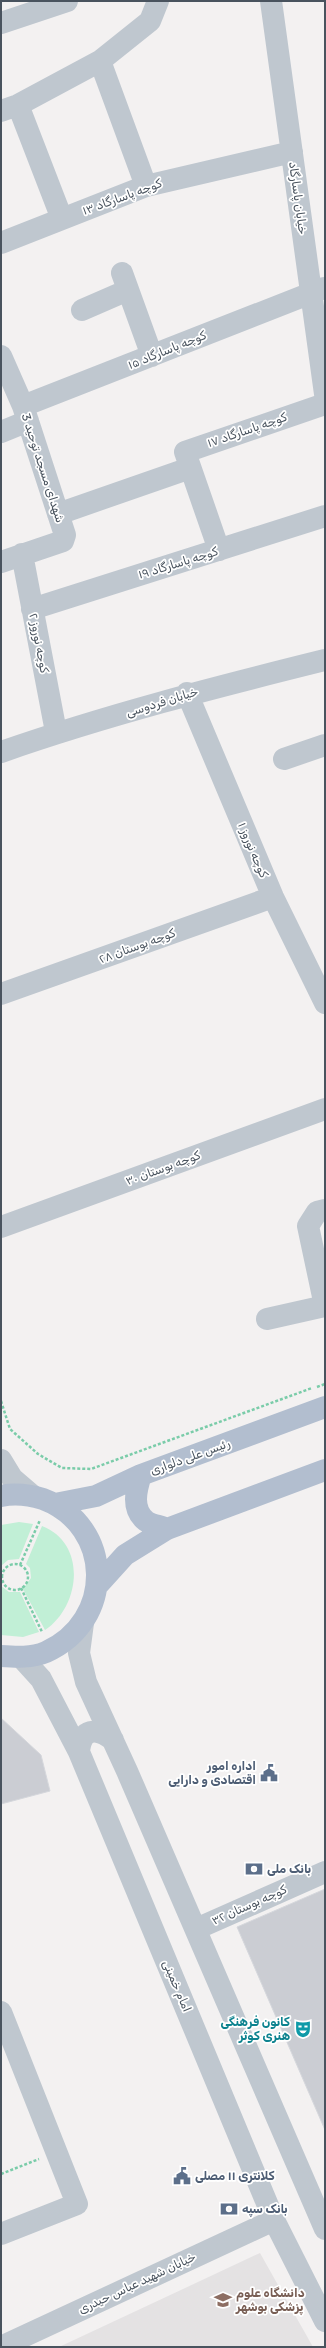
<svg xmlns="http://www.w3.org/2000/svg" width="326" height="2348" font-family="Rubik,Cairo,sans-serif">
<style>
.education{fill:#e4e2e3}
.green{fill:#c1efd6}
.building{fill:#cbcdd3;stroke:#d5d7dc}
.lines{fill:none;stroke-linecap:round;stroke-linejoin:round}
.path{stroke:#7acca9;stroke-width:2.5;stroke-dasharray:3 2;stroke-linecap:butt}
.minor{stroke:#bfc7cf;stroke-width:22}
.major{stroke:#b2becf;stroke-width:22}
.labels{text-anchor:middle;stroke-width:3.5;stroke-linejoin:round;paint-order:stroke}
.street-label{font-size:12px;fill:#49535e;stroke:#fff}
.service-label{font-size:12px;font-weight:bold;fill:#4e5e75;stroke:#fff;text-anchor:start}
.culture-label{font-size:12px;font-weight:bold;fill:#0d838f;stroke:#fff;text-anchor:end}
.education-label{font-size:12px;font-weight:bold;fill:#785e54;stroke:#fff;text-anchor:start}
</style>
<rect width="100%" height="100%" fill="#f3f1f1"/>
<path class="education" d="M 260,2253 L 313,2347 L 59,2347 Z"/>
<path class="green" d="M 19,1522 L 33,1524 L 19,1559 L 8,1560 L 1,1566 L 1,1525 Z
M 42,1526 C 88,1544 80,1607 45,1630 L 23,1589 L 31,1578 L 30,1568 L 26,1564 Z
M 1,1586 L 9,1592 L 20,1592 L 39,1632 L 23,1637 L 1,1635 Z"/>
<path class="building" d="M 1,1718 L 41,1755 L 50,1791 L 1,1804 Z
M 325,1889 L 325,2130 L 237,1927 Z"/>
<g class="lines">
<path class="path" d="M 317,1387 L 325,1384
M 1,1401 L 10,1429 L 38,1454 L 62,1468 L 91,1469 L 312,1388
M2 1577a13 13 0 1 1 26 0a13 13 0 1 1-26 0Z
M 20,1565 L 40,1520
M 21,1588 L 42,1632
M 1,2174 L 39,2159"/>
<path class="minor" d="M 271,1 L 325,394
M 1,23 L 67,1
M 100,61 L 146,186
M 18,105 L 62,219
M 1,111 L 18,105 L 100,61 L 150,21 L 158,1
M 1,243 L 146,186 L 292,152
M 122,273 L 152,356
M 82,310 L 128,290
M 1,356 L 23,406 L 65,535 L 63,541 L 1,562
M 23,406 L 324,288
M 1,432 L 28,421
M 58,514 L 190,468
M 219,550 L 185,452 L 325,404
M 22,554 L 56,732
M 32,609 L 325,516
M 187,693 L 273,897 L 325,1003
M 1,752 C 107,715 216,687 325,660
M 284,759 L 325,745
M 1,994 L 273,897
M 1,1227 L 325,1109
M 325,1306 L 308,1226 L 317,1212 L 325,1210
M 267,1319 L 325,1306
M 1,1460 L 12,1478 L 33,1496
M 83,1623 L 79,1653 L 86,1682 L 127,1771 L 325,2229
M 21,1657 L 41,1679 L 79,1752 L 274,2220 L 325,2321
M 79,1752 C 81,1728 96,1727 113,1740
M 196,1929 L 325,1872
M 1,2012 L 77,2204 L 1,2234
M 1,2347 L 274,2220"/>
<path class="major" d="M 141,1475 C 136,1490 131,1509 146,1521 C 151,1525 161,1526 167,1529
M 1,1496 C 15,1493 30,1495 43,1499 C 114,1526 115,1621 46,1652 C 32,1658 16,1657 1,1656
M 55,1504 L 96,1496 L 141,1475 L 325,1407
M 97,1586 L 125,1555 L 167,1529 L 325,1470"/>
</g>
<defs>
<g id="civic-bare" transform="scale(1.38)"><path d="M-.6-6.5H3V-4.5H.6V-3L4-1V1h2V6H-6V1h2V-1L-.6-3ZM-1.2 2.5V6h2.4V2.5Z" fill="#5c6f8a" stroke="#fff" stroke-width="2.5" paint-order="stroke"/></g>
<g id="bank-bare" transform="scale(1.38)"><path d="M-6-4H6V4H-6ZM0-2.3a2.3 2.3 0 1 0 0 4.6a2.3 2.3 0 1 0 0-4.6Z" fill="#5c6f8a" stroke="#fff" stroke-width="2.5" paint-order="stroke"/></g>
<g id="theatre-bare" transform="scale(1.38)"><path d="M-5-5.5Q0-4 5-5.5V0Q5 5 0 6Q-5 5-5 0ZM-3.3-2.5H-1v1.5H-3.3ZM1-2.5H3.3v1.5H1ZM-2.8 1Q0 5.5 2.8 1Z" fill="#0f9aa8" stroke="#fff" stroke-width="2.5" paint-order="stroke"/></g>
<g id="university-bare" transform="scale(1.38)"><path d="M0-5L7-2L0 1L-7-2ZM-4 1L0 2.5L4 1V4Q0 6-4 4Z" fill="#8d6e63" stroke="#fff" stroke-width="2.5" paint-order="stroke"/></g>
</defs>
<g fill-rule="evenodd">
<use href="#civic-bare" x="269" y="1773"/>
<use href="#bank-bare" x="254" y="1869"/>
<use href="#theatre-bare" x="303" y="2029"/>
<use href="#civic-bare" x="182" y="2176"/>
<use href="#bank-bare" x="229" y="2209"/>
<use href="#university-bare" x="223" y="2300"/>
</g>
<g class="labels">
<g class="street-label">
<text transform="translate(122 197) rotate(-20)" y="4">کوچه پاسارگاد ۱۳</text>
<text transform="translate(298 198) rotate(82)" y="4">خیابان پاسارگاد</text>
<text transform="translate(167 350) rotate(-22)" y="4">کوچه پاسارگاد ۱۵</text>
<text transform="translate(247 430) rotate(-19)" y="4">کوچه پاسارگاد ۱۷</text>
<text transform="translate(43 468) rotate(72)" y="4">شهدای مسجد توحید 3</text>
<text transform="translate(178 563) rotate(-17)" y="4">کوچه پاسارگاد ۱۹</text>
<text transform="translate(39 643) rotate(79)" y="4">کوچه نوروز ۲</text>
<text transform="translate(162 702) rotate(-17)" y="4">خیابان فردوسی</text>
<text transform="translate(253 850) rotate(67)" y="4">کوچه نوروز ۱</text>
<text transform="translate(137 946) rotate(-20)" y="4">کوچه بوستان ۲۸</text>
<text transform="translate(163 1168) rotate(-20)" y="4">کوچه بوستان ۳۰</text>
<text transform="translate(190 1457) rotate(-20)" y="4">رئیس علی دلواری</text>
<text transform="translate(249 1905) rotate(-24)" y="4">کوچه بوستان ۳۲</text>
<text transform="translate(177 1986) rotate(67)" y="4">امام خمینی</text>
<text transform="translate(137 2283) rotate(-25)" y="4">خیابان شهید عباس حیدری</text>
</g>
<g class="service-label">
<text x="256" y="1770" text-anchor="end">اداره امور<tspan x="256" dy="14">اقتصادی و دارایی</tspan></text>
<text x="267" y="1873">بانک ملی</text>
<text x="195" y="2180">کلانتری ۱۱ مصلی</text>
<text x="242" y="2213">بانک سپه</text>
</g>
<g class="culture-label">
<text x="290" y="2026">کانون فرهنگی<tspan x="290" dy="14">هنری کوثر</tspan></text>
</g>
<g class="education-label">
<text x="236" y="2297">دانشگاه علوم<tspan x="236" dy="14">پزشکی بوشهر</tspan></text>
</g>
</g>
<rect width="326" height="2348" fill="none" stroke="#49535e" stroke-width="4"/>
</svg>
